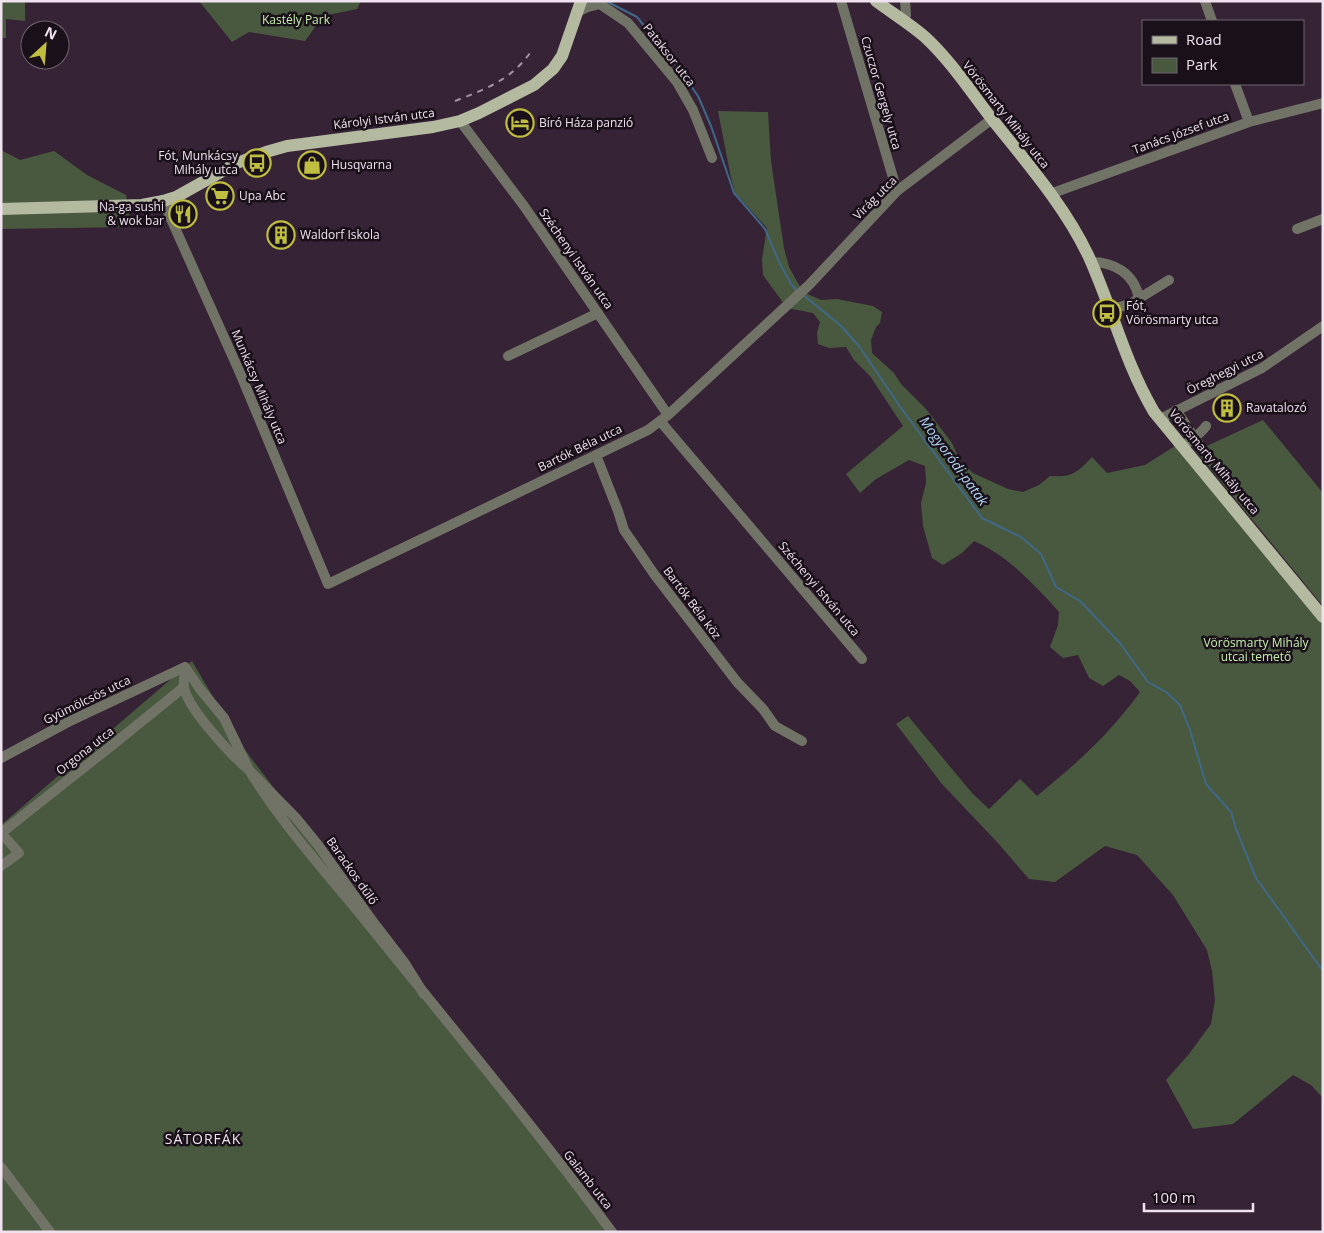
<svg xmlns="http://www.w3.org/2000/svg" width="1324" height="1233" font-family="'Open Sans',sans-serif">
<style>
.green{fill:#49593f}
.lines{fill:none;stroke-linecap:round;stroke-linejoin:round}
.stream{stroke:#406888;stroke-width:2}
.minor{stroke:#707366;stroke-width:10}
.major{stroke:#b4baa0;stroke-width:12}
.rail{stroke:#a594a4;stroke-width:2;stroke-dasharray:6 6;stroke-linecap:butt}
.labels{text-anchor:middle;stroke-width:5;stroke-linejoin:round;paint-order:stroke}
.park-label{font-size:12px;fill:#c5efad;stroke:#191019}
.street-label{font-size:12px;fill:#f0e2ef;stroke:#191019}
.poi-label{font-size:12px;fill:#f0e2ef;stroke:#191019;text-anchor:start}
.water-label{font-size:14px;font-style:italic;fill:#b0d5f4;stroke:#191019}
.neighbourhood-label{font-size:14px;letter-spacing:1px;fill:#f0e2ef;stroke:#191019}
</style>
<rect width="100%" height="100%" fill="#372336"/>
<path class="green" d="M 1,1 L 25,1 L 25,21 L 6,19 L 6,38 L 1,38 Z
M 199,1 L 361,1 L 357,9 L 323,16 L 305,41 L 249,32 L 232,42 Z
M 718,111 L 768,112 L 771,161 L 784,248 L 789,267 L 803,292 L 821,300 L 837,299 L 873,306 L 882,312 L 880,323 L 876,327 L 871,340 L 872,353 L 894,373 L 901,384 L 926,409 L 952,443 L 960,461 L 973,473 L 1008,489 L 1023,492 L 1039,485 L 1050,476 C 1072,478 1078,472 1092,457 L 1107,473 L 1145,465 L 1175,446 L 1323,625 L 1323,1098 L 1311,1085 L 1293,1075 L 1233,1124 L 1193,1129 L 1166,1080 L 1189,1054 L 1211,1024 L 1215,1000 L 1212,971 L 1207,950 L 1173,895 L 1137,855 L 1105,846 L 1055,882 L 1029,879 L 997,842 L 942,784 L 896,724 L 908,716 L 972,793 L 989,809 L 1020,779 L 1037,796 C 1077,763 1109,735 1140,692 L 1130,681 L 1119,675 L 1103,686 L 1089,678 L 1078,655 L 1063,658 L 1050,647 L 1058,625 L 1059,612 C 1035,585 1007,555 974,541 L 962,553 L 943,565 L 932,558 L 923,526 L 921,503 L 926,483 L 925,466 L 909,460 L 876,479 L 860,493 L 846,474 L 903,426 L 870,376 L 854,360 L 846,347 L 829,348 L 818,344 L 817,333 L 820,322 L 813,313 L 787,308 L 763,275 L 762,259 L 767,228 L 735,193 L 731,178 Z
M 1,150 L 20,160 L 54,151 L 87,175 L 126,195 L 131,227 L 1,229 Z
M 1263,420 L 1323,493 L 1323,606 L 1196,451 Z
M 192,661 L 242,746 L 612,1232 L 1,1232 L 1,825 Z"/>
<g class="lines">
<path class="stream" d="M 606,1 L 637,17 L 677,66 L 698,96 L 711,126 L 734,193 L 765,229 L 779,262 L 791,284 L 797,291
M 803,295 L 840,325 L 859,346 L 901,408 L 982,518 L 1021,537 L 1041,554 L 1056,587 L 1080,601 L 1120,643 L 1148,682 L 1166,692 L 1180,705 L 1190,730 L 1206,784 L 1231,812 L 1236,829 L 1256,878 L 1323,971"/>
<path class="minor" d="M 841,1 L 897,191
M 1205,1 L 1212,21
M 577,12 L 588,7 L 600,4 L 628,23 L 677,82 L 693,110 L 712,158
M 904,21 L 906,15 L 905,1
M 1235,84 L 1249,122
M 460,121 L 524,206 L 668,415
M 1050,194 L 1249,122 L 1323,103
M 163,201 L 240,373 L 328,584 L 648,430 L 668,415 L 809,285 L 897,191 L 992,119
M 1297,229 L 1323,219
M 1091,262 C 1114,262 1134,273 1139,298
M 1109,310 L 1130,304 L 1169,280
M 508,356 L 598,313
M 1176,410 L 1200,446
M 1160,419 L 1262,368 L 1323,326
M 660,421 L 862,659
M 1183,447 C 1191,439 1200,435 1206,426
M 596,455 L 618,511 L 624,530 L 654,574 L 737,682 L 763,709 L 775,726 L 802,741
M 185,667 L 200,689 L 224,718 L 249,770 C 232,756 187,708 184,687 C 183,681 185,673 185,667 Z
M 1,758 L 68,722 L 185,667
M 1,833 L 115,743 L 184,687
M 1,866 L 19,853 L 1,833
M 424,994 L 404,962 L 371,919 L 318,845 L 296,818 L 249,770 C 282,824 325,871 365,920 C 448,1023 533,1125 612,1232
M 1,1167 L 50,1232"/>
<path class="major" d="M 876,1 C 892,13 910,24 925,37 C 951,61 971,92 992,119 C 1026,162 1064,205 1088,255 C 1112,307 1124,361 1154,412 L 1323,617
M 1,209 L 142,205 L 163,201 L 176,197 L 237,163 L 266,152 L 287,146 L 433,127 L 460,121 L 479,113 L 534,85 L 553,69 L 562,56 L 581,1"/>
<path class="rail" d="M 455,101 C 486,89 513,79 532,50"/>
</g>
<defs>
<g id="hotel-ring" transform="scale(1.4375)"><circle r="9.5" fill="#191019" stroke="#c0be41" stroke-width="1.5"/><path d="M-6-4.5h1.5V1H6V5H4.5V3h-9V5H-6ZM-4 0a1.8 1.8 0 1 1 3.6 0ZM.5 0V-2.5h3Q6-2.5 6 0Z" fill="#c0be41"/></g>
<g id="bus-ring" transform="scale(1.4375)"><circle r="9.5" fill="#191019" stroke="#c0be41" stroke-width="1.5"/><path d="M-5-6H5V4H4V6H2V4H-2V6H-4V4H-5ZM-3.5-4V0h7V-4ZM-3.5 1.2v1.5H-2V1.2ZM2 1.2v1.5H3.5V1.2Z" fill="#c0be41"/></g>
<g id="shop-ring" transform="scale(1.4375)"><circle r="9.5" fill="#191019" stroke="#c0be41" stroke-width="1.5"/><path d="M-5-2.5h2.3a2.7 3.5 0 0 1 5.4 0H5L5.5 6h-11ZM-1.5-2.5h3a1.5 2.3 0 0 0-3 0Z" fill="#c0be41"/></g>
<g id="supermarket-ring" transform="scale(1.4375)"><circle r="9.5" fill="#191019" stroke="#c0be41" stroke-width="1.5"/><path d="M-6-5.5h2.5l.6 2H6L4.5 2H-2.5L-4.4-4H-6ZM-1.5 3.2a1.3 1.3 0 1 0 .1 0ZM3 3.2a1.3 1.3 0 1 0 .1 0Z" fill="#c0be41"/></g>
<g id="restaurant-ring" transform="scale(1.4375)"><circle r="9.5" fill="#191019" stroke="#c0be41" stroke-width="1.5"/><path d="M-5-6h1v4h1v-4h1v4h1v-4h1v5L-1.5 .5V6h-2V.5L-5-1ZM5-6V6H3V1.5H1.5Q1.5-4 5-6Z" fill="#c0be41"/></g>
<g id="building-ring" transform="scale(1.4375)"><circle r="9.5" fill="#191019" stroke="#c0be41" stroke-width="1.5"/><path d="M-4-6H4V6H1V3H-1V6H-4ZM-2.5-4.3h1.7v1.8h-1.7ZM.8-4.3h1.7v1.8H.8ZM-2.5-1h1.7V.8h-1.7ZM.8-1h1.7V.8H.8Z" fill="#c0be41"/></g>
</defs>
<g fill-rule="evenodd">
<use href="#hotel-ring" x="520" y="123"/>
<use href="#bus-ring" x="257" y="163"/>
<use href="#shop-ring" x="312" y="165"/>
<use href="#supermarket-ring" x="220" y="196"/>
<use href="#restaurant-ring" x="183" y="214"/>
<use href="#building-ring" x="281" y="235"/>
<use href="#bus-ring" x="1107" y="313"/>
<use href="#building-ring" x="1227" y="408"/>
</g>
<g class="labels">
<g class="park-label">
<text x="296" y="24">Kastély Park</text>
<text x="1256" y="647">Vörösmarty Mihály<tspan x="1256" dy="14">utcai temető</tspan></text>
</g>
<g class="street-label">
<text transform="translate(669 55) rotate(52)" y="4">Pataksor utca</text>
<text transform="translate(881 93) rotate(74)" y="4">Czuczor Gergely utca</text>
<text transform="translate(1006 115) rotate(52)" y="4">Vörösmarty Mihály utca</text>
<text transform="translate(384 119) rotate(-7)" y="4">Károlyi István utca</text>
<text transform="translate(1181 133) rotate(-20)" y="4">Tanács József utca</text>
<text transform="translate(875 198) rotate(-45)" y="4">Virág utca</text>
<text transform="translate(576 259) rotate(55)" y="4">Széchenyi István utca</text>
<text transform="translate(1225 372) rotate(-27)" y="4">Öreghegyi utca</text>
<text transform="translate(259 387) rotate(67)" y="4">Munkácsy Mihály utca</text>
<text transform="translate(580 448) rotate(-26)" y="4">Bartók Béla utca</text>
<text transform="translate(1214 462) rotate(50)" y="4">Vörösmarty Mihály utca</text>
<text transform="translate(819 589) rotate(50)" y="4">Széchenyi István utca</text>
<text transform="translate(692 603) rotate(53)" y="4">Bartók Béla köz</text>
<text transform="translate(87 700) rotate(-26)" y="4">Gyümölcsös utca</text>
<text transform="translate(85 751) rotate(-38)" y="4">Orgona utca</text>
<text transform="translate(352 871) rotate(55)" y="4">Barackos dűlő</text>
<text transform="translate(588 1180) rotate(52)" y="4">Galamb utca</text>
</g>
<g class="poi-label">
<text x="539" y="127">Bíró Háza panzió</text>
<text x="238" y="160" text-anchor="end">Fót, Munkácsy<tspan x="238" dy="14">Mihály utca</tspan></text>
<text x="331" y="169">Husqvarna</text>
<text x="239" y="200">Upa Abc</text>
<text x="164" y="211" text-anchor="end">Na-ga sushi<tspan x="164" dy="14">&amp; wok bar</tspan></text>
<text x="300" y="239">Waldorf Iskola</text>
<text x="1126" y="310">Fót,<tspan x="1126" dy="14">Vörösmarty utca</tspan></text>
<text x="1246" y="412">Ravatalozó</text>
</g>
<g class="water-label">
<text transform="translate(954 461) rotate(54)" y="5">Mogyoródi-patak</text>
</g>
<g class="neighbourhood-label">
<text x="203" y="1144">SÁTORFÁK</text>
</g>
</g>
<rect width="1324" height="1233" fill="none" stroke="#f0e2ef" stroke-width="5"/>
<rect x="1142" y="20" width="162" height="65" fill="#191019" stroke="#6f646f"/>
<rect x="1152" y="36" width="25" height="8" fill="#b4baa0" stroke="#6f646f"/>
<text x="1186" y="45" font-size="15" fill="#f0e2ef">Road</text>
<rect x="1152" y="58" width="25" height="15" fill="#49593f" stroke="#6f646f"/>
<text x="1186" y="70" font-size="15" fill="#f0e2ef">Park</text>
<g transform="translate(45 45) rotate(26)"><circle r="24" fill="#191019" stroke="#6f646f"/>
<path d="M0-4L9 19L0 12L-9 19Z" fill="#c0be41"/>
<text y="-8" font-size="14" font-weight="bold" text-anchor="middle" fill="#f0e2ef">N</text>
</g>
<path d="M1144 1203v8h109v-8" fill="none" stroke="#f0e2ef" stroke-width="2.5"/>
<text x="1152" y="1203" font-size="15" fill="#f0e2ef" stroke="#191019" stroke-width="4" paint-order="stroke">100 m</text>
</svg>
